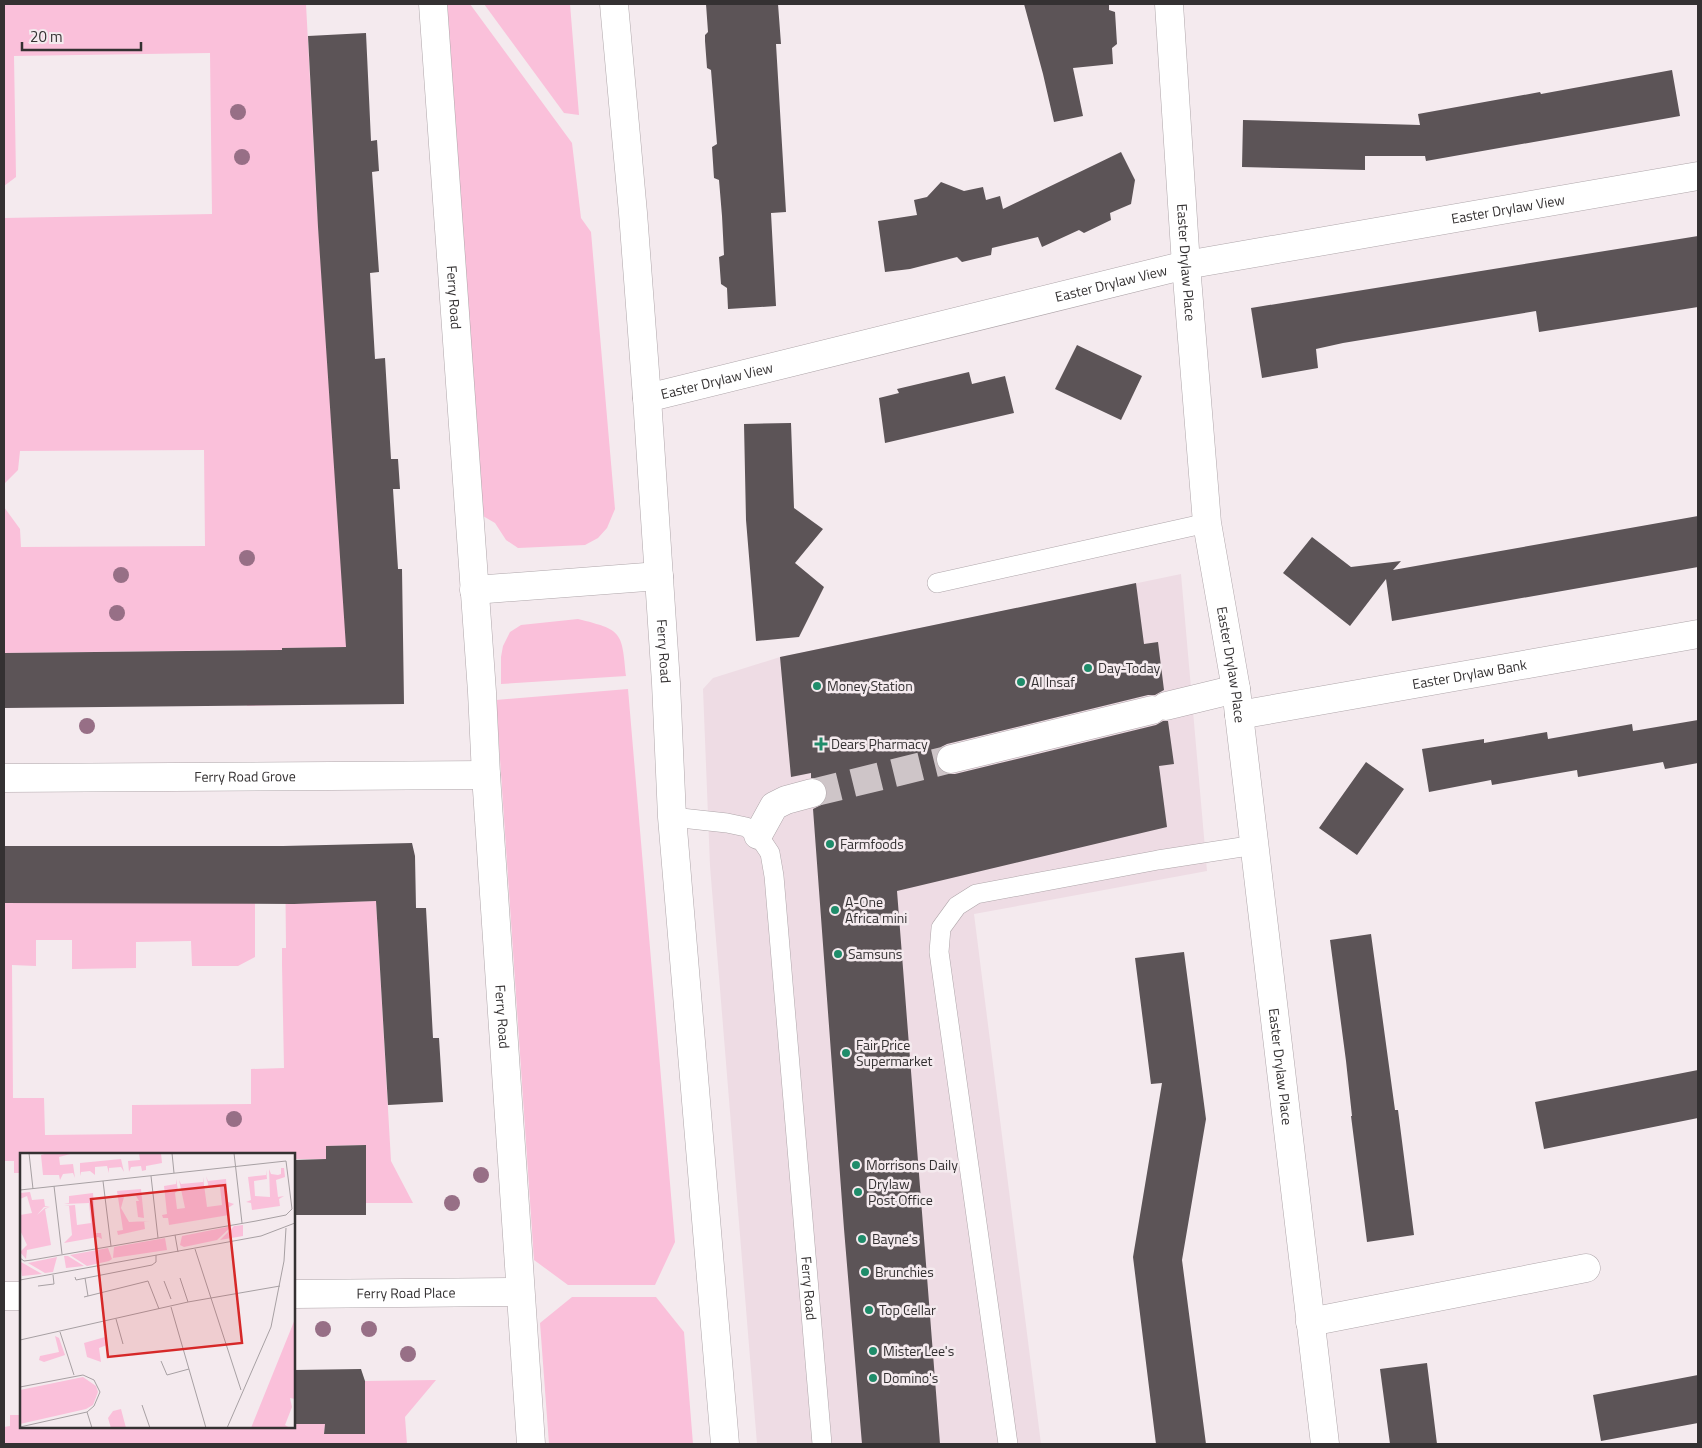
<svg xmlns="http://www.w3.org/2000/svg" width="1702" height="1448" font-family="'Titillium Web',sans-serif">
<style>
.built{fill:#eedce4}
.green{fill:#fac0da}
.building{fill:#5c5457}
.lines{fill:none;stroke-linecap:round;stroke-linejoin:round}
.street-tunnel{stroke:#cec5c8;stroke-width:28;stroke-dasharray:28 14;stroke-linecap:butt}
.lane-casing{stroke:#afa6aa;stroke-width:20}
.street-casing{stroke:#afa6aa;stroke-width:29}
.secondary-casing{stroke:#afa6aa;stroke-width:29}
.lane{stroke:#fff;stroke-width:19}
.street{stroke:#fff;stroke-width:28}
.secondary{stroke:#fff;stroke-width:28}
.tree{fill:#976f86}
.poi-dot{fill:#1f8c6a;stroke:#f4eaee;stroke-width:2}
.labels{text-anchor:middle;stroke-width:5;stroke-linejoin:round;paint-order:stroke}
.street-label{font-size:14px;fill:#343132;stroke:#f4eaee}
.poi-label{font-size:14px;fill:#343132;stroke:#f4eaee;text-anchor:start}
.inset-road{fill:none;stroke:#a7a0a3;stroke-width:1}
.view{fill:#d62828;fill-opacity:0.15;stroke:#d62828;stroke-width:2.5}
.inset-edge{fill:none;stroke:#343132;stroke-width:2.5}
</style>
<rect width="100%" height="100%" fill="#f4eaee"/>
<path class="built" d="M 1181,574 L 1207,871 L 974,914 L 1041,1444 L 757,1444 L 710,866 L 703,689 L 713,678 L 780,657 Z"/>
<path class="green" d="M 4,4 L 306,4 L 316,192 L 330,393 L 360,647 L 282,648 L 282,705 L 247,706 L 246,650 L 4,653 L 4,507 L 20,529 L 21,547 L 205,546 L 204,450 L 20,451 L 18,470 L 4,484 L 4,218 L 212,214 L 210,53 L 14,56 L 16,177 L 4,186 Z
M 447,4 L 470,4 L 572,143 L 581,218 L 591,232 L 615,509 L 607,528 L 598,538 L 585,545 L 518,548 L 506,540 L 495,523 L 483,516 Z
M 484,4 L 570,4 L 579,115 L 564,113 Z
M 578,619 C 622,630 622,631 626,676 L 501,684 L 501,657 L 503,646 L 510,632 L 521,625 Z
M 628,689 L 675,1242 L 655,1285 L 568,1285 L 534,1260 L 496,700 Z
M 285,846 L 293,846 L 295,903 L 376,901 L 391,1161 L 413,1203 L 366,1203 L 365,1145 L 326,1146 L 326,1159 L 294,1159 L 294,1154 L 21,1154 L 21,1173 L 14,1173 L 14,1161 L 4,1161 L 4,903 L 255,902 L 255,957 L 238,966 L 192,966 L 191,941 L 136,942 L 136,968 L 72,969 L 72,940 L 36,940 L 36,966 L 12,965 L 13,1098 L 44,1098 L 45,1135 L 132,1134 L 132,1105 L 251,1104 L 251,1069 L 284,1068 L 282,965 L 282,948 L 286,948 Z
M 572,1297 L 656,1297 L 684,1332 L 693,1444 L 549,1444 L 540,1323 Z
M 436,1380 L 405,1417 L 407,1444 L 4,1444 L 4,1427 L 10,1426 L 10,1415 L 21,1415 L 21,1427 L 294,1427 L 294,1424 L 325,1424 L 324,1434 L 365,1434 L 365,1381 Z"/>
<path class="building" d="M 706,4 L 778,4 L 781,44 L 776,44 L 786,212 L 771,213 L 776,306 L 728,309 L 727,288 L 721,284 L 719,257 L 724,255 L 722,216 L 719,180 L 714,178 L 712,147 L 717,144 L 711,70 L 707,68 L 705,41 L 705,35 L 708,32 Z
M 1024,4 L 1109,4 L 1109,10 L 1115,12 L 1117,44 L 1112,48 L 1113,64 L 1073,68 L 1083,116 L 1054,122 L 1043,74 Z
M 366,33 L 371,141 L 377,140 L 379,171 L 372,172 L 379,272 L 370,273 L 375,359 L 385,358 L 391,459 L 398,459 L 400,489 L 393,489 L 398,569 L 402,569 L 404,704 L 4,708 L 4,653 L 282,650 L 282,648 L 346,647 L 318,227 L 308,36 Z
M 1672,70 L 1680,116 L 1426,161 L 1425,156 L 1365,156 L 1365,170 L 1242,167 L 1243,120 L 1420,125 L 1418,114 L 1540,92 L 1541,94 Z
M 1121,152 L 1135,180 L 1131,204 L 1110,213 L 1111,220 L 1084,233 L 1079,230 L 1042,247 L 1038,237 L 992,248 L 991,255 L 962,262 L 957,257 L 910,269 L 885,272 L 878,221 L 917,215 L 914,200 L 927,197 L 941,182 L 964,191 L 983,187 L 986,200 L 1000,196 L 1003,209 Z
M 1698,236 L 1698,307 L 1539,332 L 1536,311 L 1343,343 L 1316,349 L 1318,368 L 1262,378 L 1251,308 Z
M 1077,345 L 1142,376 L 1121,420 L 1055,389 Z
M 969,372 L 972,384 L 1005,376 L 1014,413 L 885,443 L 879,398 L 899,393 L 897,389 Z
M 791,423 L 794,508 L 823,529 L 795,563 L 824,587 L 799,637 L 756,641 L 746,520 L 744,424 Z
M 1698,516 L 1698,567 L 1392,621 L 1386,579 L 1350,626 L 1283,573 L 1312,537 L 1351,567 L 1401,561 L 1393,570 Z
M 1136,583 L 1144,644 L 1158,642 L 1164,690 L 1155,695 L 1148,695 L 947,744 L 941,747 L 936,754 L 936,762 L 939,769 L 946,774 L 955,774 L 1156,725 L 1163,721 L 1168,721 L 1174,764 L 1159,766 L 1167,827 L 897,891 L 940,1444 L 862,1444 L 844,1229 L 813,809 L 823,804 L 827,797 L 827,789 L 823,782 L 816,778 L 811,778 L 811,773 L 791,777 L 780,657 Z
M 1698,720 L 1698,763 L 1665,769 L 1663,762 L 1578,777 L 1577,770 L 1492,785 L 1491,780 L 1429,792 L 1422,749 L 1484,739 L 1484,743 L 1547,732 L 1548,739 L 1632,724 L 1633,731 Z
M 1366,762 L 1404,789 L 1357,855 L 1319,828 Z
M 412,843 L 415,856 L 416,908 L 426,908 L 433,1038 L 439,1038 L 443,1102 L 388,1105 L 376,901 L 294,904 L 4,903 L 4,846 L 283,846 Z
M 1371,934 L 1395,1110 L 1398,1110 L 1414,1235 L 1367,1242 L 1351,1116 L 1352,1116 L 1346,1061 L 1330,940 Z
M 1184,952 L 1206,1119 L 1182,1260 L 1206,1444 L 1156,1444 L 1133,1257 L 1162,1083 L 1151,1084 L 1135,958 Z
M 1698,1070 L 1698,1118 L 1544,1149 L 1535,1102 Z
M 366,1145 L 366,1215 L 294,1215 L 294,1160 L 326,1159 L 326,1146 Z
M 1427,1363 L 1437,1444 L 1390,1444 L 1380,1369 Z
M 361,1369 L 365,1381 L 365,1434 L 324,1434 L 325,1424 L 294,1424 L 294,1370 Z
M 1698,1375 L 1698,1423 L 1601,1441 L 1593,1395 Z"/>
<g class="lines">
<path class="street-tunnel" d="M 812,793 L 951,759"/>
<g class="lane-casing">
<g id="lane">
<path d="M 937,583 L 1207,523"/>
<path id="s1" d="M 672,817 L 727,823 L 746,827 L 758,835 L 770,853 L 774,876 L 822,1444"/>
<path d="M 1008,1444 L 939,952 L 941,928 L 957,906 L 976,894 L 1158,860 L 1255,845"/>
</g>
</g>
<g class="street-casing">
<g id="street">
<path id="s2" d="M 433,4 L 482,692 L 486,775 L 531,1444"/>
<path id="s3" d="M 1169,4 L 1186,265 L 1207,523 L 1236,689 L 1325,1444"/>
<path id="s4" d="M 647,398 L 1186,265 L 1698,176"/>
<path d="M 474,590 L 659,576"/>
<path d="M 1166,706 L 1236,689"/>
<path id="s5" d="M 1239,715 L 1698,634"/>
<path d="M 951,759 L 1152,710"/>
<path id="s6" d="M 4,778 L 486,775"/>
<path d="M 758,835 L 774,806 L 786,800 L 812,793"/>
<path id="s7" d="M 294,1294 L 520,1292"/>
<path d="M 4,1296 L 21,1296"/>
<path d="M 1310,1322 L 1586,1268"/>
</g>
</g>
<g class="secondary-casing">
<g id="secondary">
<path id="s8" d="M 614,4 L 633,213 L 647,398 L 666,683 L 672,817 L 725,1444"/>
</g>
</g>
<use href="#lane" class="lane"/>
<use href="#street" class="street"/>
<use href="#secondary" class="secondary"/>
</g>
<g class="tree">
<circle cx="238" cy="112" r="8"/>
<circle cx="242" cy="157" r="8"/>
<circle cx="247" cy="558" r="8"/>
<circle cx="121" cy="575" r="8"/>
<circle cx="117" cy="613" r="8"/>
<circle cx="87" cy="726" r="8"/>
<circle cx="234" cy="1119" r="8"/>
<circle cx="481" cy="1175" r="8"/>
<circle cx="452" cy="1203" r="8"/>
<circle cx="323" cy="1329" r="8"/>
<circle cx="369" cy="1329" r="8"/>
<circle cx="408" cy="1354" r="8"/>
</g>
<g class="poi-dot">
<circle cx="1088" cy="668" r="5"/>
<circle cx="1021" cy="682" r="5"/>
<circle cx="817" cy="686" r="5"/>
<path d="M818.5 736.5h5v5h5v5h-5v5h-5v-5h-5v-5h5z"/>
<circle cx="830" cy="844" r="5"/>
<circle cx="835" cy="910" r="5"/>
<circle cx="838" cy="954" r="5"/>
<circle cx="846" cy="1053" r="5"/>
<circle cx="856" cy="1165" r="5"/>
<circle cx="858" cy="1192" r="5"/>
<circle cx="862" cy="1239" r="5"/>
<circle cx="865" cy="1272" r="5"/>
<circle cx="869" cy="1310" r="5"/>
<circle cx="873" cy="1351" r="5"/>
<circle cx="873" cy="1378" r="5"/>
</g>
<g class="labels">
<g class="street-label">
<text dy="5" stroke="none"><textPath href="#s4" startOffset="882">Easter Drylaw View</textPath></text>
<text dy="5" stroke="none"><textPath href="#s3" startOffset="259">Easter Drylaw Place</textPath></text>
<text dy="5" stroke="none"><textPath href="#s4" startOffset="478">Easter Drylaw View</textPath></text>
<text dy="5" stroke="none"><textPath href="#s2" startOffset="294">Ferry Road</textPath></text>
<text dy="5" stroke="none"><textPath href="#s4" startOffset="72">Easter Drylaw View</textPath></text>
<text dy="5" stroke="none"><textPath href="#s8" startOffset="649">Ferry Road</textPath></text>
<text dy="5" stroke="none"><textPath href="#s3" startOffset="664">Easter Drylaw Place</textPath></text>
<text dy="5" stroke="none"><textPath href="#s5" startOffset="234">Easter Drylaw Bank</textPath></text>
<text dy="5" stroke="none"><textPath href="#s6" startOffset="241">Ferry Road Grove</textPath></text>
<text dy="5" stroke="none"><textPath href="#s2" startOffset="1015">Ferry Road</textPath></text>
<text dy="5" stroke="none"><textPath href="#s3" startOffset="1069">Easter Drylaw Place</textPath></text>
<text dy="5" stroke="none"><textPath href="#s1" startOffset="548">Ferry Road</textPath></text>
<text dy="5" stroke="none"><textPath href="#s7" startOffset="112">Ferry Road Place</textPath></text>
</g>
<g class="poi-label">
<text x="1098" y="673">Day-Today</text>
<text x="1031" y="687">Al Insaf</text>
<text x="827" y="691">Money Station</text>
<text x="831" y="749">Dears Pharmacy</text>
<text x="840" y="849">Farmfoods</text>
<text x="845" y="907">A-One<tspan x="845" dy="16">Africa mini</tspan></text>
<text x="848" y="959">Samsuns</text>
<text x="856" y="1050">Fair Price<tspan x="856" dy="16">Supermarket</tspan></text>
<text x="866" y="1170">Morrisons Daily</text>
<text x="868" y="1189">Drylaw<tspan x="868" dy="16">Post Office</tspan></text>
<text x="872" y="1244">Bayne's</text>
<text x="875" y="1277">Brunchies</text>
<text x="879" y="1315">Top Cellar</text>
<text x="883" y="1356">Mister Lee's</text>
<text x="883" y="1383">Domino's</text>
</g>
</g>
<g transform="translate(20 1153)">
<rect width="275" height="275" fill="#f4eaee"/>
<path d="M 28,0 L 54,0 L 39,4 L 40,12 L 53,11 L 55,25 L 53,20 L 43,21 L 40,27 L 39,22 L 23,22 L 21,2 ZM 119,0 L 141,0 L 142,10 L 126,13 L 126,17 L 122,18 L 121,13 L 111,14 L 109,19 L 108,8 L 120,7 ZM 101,6 L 104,19 L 101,14 L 89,15 L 89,20 L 87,13 L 75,14 L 75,22 L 70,18 L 61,19 L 60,23 L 60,10 ZM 261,15 L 264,15 L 265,24 L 256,27 L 258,44 L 264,43 L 259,46 L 260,53 L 232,57 L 231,50 L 226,49 L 231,47 L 228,24 L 246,22 L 246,17 L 247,26 L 234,28 L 235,43 L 250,44 L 249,16 L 251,21 L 258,22 L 261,21 ZM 186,23 L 188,28 L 206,26 L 208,49 L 214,51 L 208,55 L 209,62 L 149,72 L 148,65 L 143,65 L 142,62 L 147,61 L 144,33 L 156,31 L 156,26 L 158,37 L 155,40 L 157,56 L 165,55 L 159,27 L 161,31 L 183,29 L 183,24 L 187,54 L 202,52 L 200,34 L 189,35 ZM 121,36 L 124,65 L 118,64 L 116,48 L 119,48 L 116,43 L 104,44 L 101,55 L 109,69 L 130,68 L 124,68 L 125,76 L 98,82 L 97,78 L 103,77 L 97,38 ZM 10,39 L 12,47 L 24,46 L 25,53 L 30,53 L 24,54 L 17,62 L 25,55 L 30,54 L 25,56 L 31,92 L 7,97 L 6,106 L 0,99 L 7,92 L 0,77 L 0,62 L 12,60 L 7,43 L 0,46 L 0,40 ZM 73,40 L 76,80 L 81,80 L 82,86 L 78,84 L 44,90 L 52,82 L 49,53 L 44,53 L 55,52 L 57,72 L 71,70 L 69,50 L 44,51 L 49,50 L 49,43 ZM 223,72 L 223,83 L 200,87 L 214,73 ZM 212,73 L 197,87 L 164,94 L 160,92 L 162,83 ZM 145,85 L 147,97 L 93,105 L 94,94 ZM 88,95 L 92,106 L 89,108 L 67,113 L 50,102 ZM 44,103 L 48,103 L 64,113 L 46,115 ZM 37,104 L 33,119 L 25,120 L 8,110 ZM 0,108 L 1,109 L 22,121 L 2,123 ZM 275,166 L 275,246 L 270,245 L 272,254 L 265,272 L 270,275 L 231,275 ZM 35,183 L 39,185 L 45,202 L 24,209 L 19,207 L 20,203 L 39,199 ZM 85,184 L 87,192 L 79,195 L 81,209 L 67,204 L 64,190 ZM 63,224 L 76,233 L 78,239 L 73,252 L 66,256 L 0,271 L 0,237 ZM 101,256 L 106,275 L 91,275 L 88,265 L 93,258 Z" fill="#fac0da"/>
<path class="inset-road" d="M 9,0 L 13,36M 152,0 L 154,20M 214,0 L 222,70M 131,23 L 138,85M 83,28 L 91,93M 34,33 L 42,101M 0,37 L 266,8 L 272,56 L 266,62 L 236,68 L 12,107 L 4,108 L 0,105M 155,82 L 158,99M 175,96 L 221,237M 55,124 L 56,127 L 132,112 L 136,109 L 136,102M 65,125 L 68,143M 160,125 L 168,149M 0,127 L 241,83 L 275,70M 144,128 L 151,146M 18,133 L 34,131 L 33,122M 64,144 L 128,128 L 139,156M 151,154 L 186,275M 96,166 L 103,191M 40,179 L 54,222M 0,187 L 168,149 L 260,133M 141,208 L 147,222 L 169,216M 0,234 L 63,222 L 74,227 L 80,239 L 74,253 L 67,259 L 0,274M 122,252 L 130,275M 67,259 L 72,275M 207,275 L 251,174 L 264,108 L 266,75"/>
<path class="view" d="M 205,32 L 222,190 L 88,204 L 71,46 Z"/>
<rect width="275" height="275" class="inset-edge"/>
</g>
<rect width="1702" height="1448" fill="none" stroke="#343132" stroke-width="10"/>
<path d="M22 42v8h119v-8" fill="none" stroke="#343132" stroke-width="2.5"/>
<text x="30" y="42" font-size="15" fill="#343132" stroke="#f4eaee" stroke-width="4" paint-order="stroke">20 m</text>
</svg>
